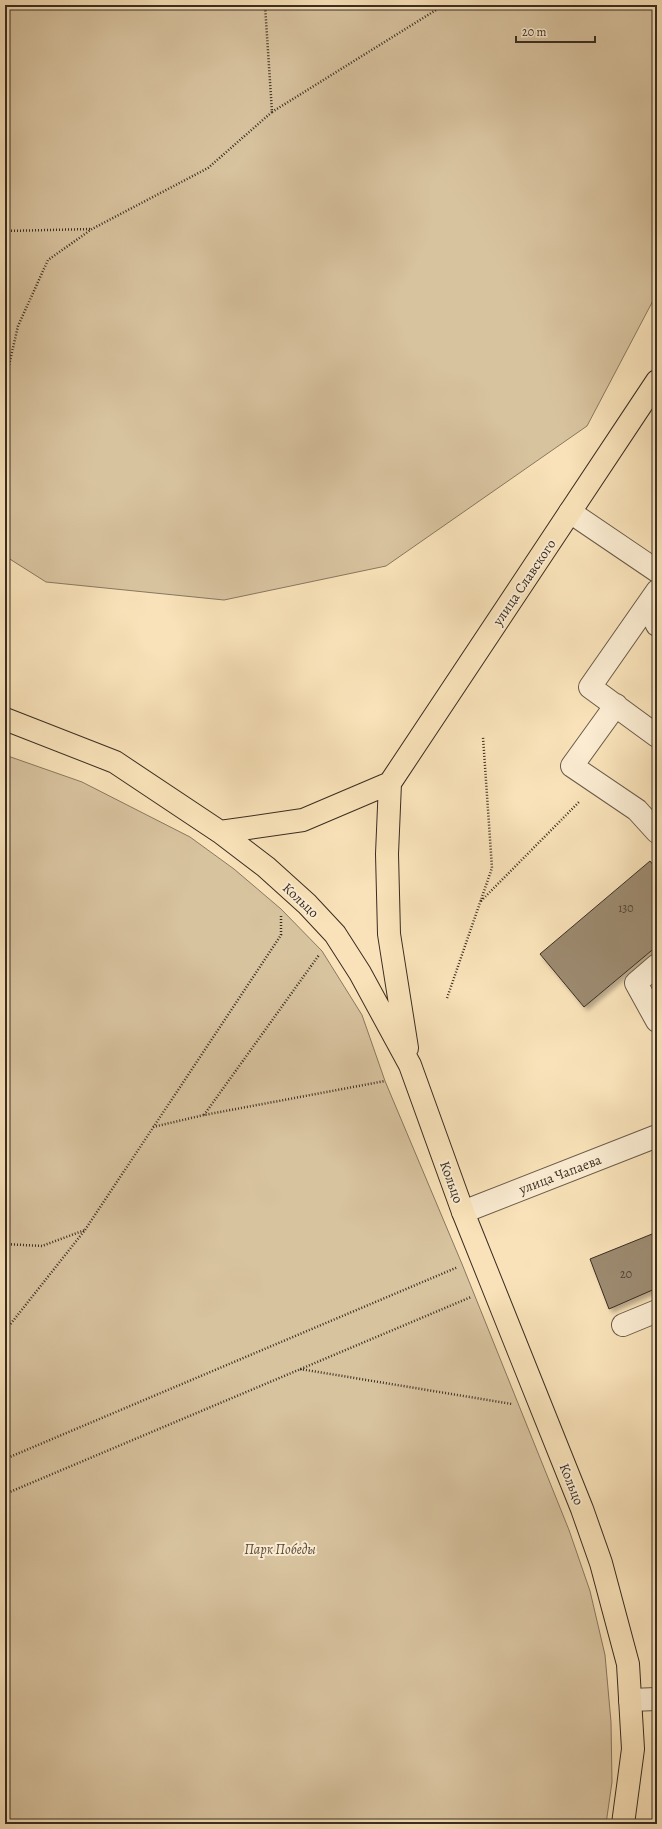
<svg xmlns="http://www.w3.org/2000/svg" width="662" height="1829" font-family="Alegreya,serif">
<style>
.green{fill:#d8c39f;stroke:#887860}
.building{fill:#9d8b71;stroke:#392d22;filter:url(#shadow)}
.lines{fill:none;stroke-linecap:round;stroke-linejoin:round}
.minor-casing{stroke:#695a48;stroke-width:24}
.major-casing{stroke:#392d22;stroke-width:24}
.path{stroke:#392d22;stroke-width:2.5;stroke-dasharray:1 2;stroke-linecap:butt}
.minor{stroke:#fbecd2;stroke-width:22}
.major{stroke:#f9e2b9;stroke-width:22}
.labels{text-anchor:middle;stroke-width:4;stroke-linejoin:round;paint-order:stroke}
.number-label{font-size:12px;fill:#524436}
.street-label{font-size:14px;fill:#392d22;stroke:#fbecd2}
.park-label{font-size:14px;font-style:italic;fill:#594b3b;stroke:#fbecd2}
</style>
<defs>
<filter id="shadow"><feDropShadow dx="3.5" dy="3.5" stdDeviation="2" flood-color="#0004"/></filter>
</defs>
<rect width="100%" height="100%" fill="#f9e2b9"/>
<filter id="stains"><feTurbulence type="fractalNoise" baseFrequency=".005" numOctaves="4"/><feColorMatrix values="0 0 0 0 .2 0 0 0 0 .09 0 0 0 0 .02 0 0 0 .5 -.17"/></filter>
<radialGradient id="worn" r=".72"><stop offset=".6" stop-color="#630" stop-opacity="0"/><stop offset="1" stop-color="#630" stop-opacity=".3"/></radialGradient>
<path class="green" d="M 5,5 L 657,5 L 657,293 L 587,426 L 386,566 L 224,600 L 46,582 L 5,556 Z
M 5,755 L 82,782 L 190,837 L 234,869 L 281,909 L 322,951 L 362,1015 L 385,1081 L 462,1264 L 569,1530 L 590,1591 L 605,1655 L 611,1722 L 612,1782 L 606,1824 L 5,1824 Z"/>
<path class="building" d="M 650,861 L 657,870 L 657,946 L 584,1007 L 540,954 Z
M 657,1232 L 657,1288 L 609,1309 L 590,1259 Z"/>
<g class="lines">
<g class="minor-casing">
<path id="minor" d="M 570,512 L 657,571
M 657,591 L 590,687 L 657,736
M 648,604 L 657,625
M 616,705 L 572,766 L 637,810 L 657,832
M 657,965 L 636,983 L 657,1021
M 463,1212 L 657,1136
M 623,1325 L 657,1311
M 630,1700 L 657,1699"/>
</g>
<g class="major-casing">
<path id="major" d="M 5,719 L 115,762 L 220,832 L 266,867 L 307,904 L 335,934 L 360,973 L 410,1065 L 463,1212 L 582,1509 L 601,1563 L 628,1664 L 633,1749 L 623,1824
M 390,783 L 657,381
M 390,783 L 387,854 L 389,934 L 407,1048
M 220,832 L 303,820 L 390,783"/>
</g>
<path class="path" d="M 272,112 L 444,5
M 5,231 L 92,229
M 5,415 L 7,411 L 7,374 L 18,326 L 48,260 L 92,229 L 208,168 L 272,112 L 265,5
M 481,901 L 580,801
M 447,998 L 492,868 L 483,737
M 204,1115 L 319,955
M 153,1127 L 204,1115 L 385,1081
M 5,1244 L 42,1246 L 85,1230
M 5,1331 L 85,1230 L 281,935 L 281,915
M 300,1369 L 512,1404
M 5,1459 L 458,1267
M 5,1494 L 471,1297"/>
<use href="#minor" class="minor"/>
<use href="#major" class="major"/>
</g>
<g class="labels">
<g class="number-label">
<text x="626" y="912">130</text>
<text x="626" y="1278">20</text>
</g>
<g class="street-label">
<text transform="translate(524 582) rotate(-56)" y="5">улица Славского</text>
<text transform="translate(301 900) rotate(43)" y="5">Кольцо</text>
<text transform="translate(560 1174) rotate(-21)" y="5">улица Чапаева</text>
<text transform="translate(452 1182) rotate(70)" y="5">Кольцо</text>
<text transform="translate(572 1484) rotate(68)" y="5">Кольцо</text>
</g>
<g class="park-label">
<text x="280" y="1554">Парк Победы</text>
</g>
</g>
<rect width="662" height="1829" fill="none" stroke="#f9e2b9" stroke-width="20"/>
<rect x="6" y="6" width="650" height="1817" fill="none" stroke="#392d22" stroke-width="2"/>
<rect x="10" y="10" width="642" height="1809" fill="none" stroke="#392d22"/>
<path d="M516 36v6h79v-6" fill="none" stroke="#392d22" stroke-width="2"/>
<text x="522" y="36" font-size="12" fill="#392d22" stroke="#fbecd2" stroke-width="3" paint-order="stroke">20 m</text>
<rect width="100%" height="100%" filter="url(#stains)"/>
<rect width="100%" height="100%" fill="url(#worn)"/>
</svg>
